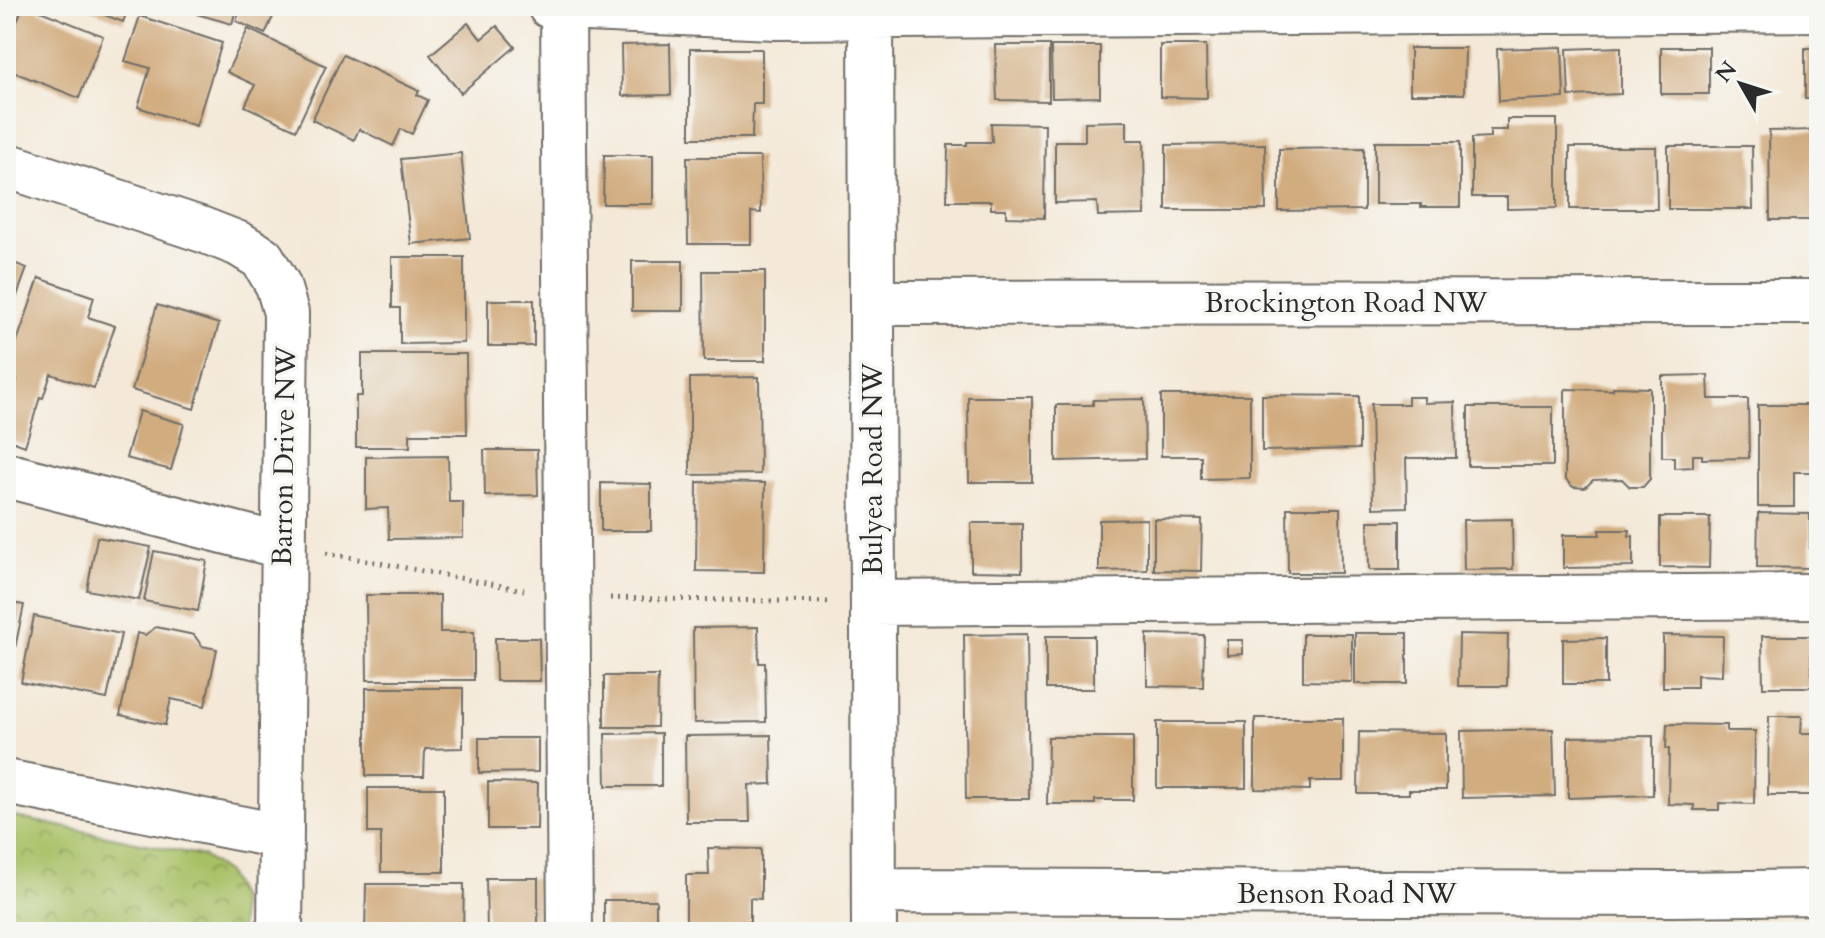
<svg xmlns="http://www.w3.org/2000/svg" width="1825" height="938" font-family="Cardo,serif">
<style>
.park{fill:url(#park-crowns);stroke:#6a7648;stroke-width:2}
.building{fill:#d1ac7f}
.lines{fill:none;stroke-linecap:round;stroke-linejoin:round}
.minor-casing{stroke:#716e68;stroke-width:48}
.path{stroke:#716e68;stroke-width:5;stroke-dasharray:2 6;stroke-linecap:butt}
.minor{stroke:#fff;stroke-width:44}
.labels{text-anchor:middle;stroke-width:7;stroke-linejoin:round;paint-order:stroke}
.street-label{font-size:28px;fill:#2b2b2b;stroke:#f6f6f2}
</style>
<defs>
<pattern id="park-crowns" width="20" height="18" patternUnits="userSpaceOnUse" patternTransform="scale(2)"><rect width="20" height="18" fill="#a8c065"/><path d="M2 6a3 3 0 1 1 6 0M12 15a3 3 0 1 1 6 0" fill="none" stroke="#899c53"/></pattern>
</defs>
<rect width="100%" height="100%" fill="#f6f6f2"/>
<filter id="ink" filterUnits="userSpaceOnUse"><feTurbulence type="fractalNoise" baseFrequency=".0125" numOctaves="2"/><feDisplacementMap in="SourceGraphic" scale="16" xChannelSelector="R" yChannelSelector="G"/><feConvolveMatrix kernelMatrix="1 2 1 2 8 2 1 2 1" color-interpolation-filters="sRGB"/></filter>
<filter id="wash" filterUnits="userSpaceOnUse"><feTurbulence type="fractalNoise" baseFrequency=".006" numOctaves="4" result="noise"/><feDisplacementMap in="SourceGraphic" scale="32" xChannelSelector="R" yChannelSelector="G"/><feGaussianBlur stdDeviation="1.8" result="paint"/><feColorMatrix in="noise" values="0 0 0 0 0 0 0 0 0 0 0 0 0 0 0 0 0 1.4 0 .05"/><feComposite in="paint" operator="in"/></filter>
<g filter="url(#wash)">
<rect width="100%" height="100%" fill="#f4e9d8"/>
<path class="park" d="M 6,815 L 203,856 L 227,873 L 240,899 L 241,932 L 6,932 Z"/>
<g id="blocks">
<path class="building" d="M 23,6 L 28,6 L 103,36 L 79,98 L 6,69 L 6,51 Z
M 81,6 L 129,6 L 123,22 Z
M 200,6 L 237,6 L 232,24 L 197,14 Z
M 242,6 L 278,6 L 265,34 L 236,21 Z
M 140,16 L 222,43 L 196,126 L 138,107 L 150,68 L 125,61 Z
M 468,23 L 481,39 L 497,26 L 515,47 L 461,93 L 430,55 Z
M 248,29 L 326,66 L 296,130 L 245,106 L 255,85 L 227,72 Z
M 670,44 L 671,95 L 622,96 L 621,45 Z
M 995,45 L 1049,45 L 1049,101 L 997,100 Z
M 1160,45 L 1206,45 L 1207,98 L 1160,97 Z
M 1051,46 L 1100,46 L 1100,97 L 1052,98 Z
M 1562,47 L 1564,98 L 1499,101 L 1497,49 Z
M 1621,47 L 1621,94 L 1569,96 L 1567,49 Z
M 1661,47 L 1709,47 L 1709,94 L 1661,94 Z
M 1410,48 L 1465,48 L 1464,94 L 1410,94 Z
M 1805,48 L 1819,48 L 1819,99 L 1805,99 Z
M 690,49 L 762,49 L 762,104 L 753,104 L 752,138 L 690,138 Z
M 343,55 L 419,91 L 417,95 L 428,100 L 412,134 L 401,129 L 393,146 L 359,129 L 354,140 L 312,120 Z
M 1507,119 L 1557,119 L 1557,208 L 1507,209 L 1507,197 L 1472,197 L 1472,138 L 1490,137 L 1490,130 L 1507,130 Z
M 1127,121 L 1127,140 L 1144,140 L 1145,215 L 1098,216 L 1097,202 L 1055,203 L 1055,141 L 1085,141 L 1085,122 Z
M 991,123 L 1045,124 L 1044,218 L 1006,217 L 1006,209 L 991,209 L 991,201 L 947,201 L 948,145 L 967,145 L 967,142 L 992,142 Z
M 1819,130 L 1819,220 L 1770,220 L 1769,131 Z
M 1375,142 L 1460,142 L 1460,207 L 1421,207 L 1421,204 L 1375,204 Z
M 1265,144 L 1266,210 L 1166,210 L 1166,145 Z
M 1668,146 L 1752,146 L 1753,209 L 1668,209 Z
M 1570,147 L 1656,147 L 1657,209 L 1570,209 Z
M 1364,148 L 1364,210 L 1279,211 L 1279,149 Z
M 461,153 L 470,238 L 411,244 L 401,159 Z
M 604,155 L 653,155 L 653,204 L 603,204 Z
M 687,157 L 760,157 L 761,213 L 751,212 L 751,244 L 688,244 Z
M 392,257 L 464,257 L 464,343 L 400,344 L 400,308 L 392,308 Z
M 6,260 L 27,268 L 6,326 Z
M 632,261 L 683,261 L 683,311 L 632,311 Z
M 703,271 L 765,271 L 765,361 L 704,361 Z
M 39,278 L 94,297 L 88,317 L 115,326 L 94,388 L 51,374 L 43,398 L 40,397 L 25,446 L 6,439 L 6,386 L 14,389 L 17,379 L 6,376 L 6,373 Z
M 488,300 L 534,300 L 534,346 L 488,346 Z
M 157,305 L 219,324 L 194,409 L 132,390 Z
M 362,354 L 466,354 L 467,434 L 410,434 L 410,447 L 356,447 L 356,396 L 362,396 Z
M 1708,375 L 1709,399 L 1748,399 L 1749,458 L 1702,459 L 1702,455 L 1693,455 L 1693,467 L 1674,468 L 1674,457 L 1662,457 L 1662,376 Z
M 759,377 L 760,474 L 690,475 L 690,378 Z
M 1613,387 L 1650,388 L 1650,479 L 1643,487 L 1630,487 L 1622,479 L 1593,480 L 1585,488 L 1573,487 L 1565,479 L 1565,389 L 1613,390 Z
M 1161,395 L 1250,395 L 1250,478 L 1201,479 L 1201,456 L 1161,456 Z
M 1262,395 L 1359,396 L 1359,449 L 1262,451 Z
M 968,397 L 1032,397 L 1032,482 L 969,482 Z
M 1408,397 L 1424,397 L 1424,403 L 1455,402 L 1456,458 L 1406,458 L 1407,507 L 1373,508 L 1371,404 L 1408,404 Z
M 1144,399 L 1145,459 L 1056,461 L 1056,405 L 1093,405 L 1093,400 Z
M 1758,405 L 1819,405 L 1819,472 L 1794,472 L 1794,507 L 1758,507 Z
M 1468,407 L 1553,407 L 1553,466 L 1468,466 Z
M 139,411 L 184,424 L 171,470 L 126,458 Z
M 484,450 L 537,450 L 538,495 L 485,496 Z
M 448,456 L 449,502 L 463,502 L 463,538 L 389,539 L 388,508 L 366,509 L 366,457 Z
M 697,482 L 765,483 L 764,572 L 696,571 Z
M 601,483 L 651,484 L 651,531 L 601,531 Z
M 1287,508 L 1340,508 L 1341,573 L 1288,573 Z
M 1758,513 L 1810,514 L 1810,568 L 1757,567 Z
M 1660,517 L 1710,517 L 1709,568 L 1660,567 Z
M 1147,519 L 1147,570 L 1099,571 L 1099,520 Z
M 1154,519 L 1202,520 L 1201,571 L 1154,570 Z
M 1512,519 L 1513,569 L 1464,570 L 1463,520 Z
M 1368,521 L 1400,521 L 1400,570 L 1369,570 Z
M 971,523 L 1022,523 L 1022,572 L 971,571 Z
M 1599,530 L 1630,530 L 1629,536 L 1633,536 L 1633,567 L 1563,568 L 1563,535 L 1600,535 Z
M 97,537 L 151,547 L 139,600 L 87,590 Z
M 154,551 L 207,561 L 198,611 L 144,601 Z
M 366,595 L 440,595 L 440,632 L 474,632 L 474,680 L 367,680 Z
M 6,602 L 24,605 L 10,672 L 6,671 Z
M 34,616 L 121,634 L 107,699 L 21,682 Z
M 156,627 L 194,635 L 202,646 L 217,649 L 205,706 L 171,699 L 165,725 L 120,715 L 137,633 L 145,635 Z
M 758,627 L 759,663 L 765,663 L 766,722 L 694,723 L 693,628 Z
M 1355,633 L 1407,633 L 1407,684 L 1355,684 Z
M 1027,634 L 1029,799 L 966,799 L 964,635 Z
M 1147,634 L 1204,635 L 1203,687 L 1147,686 Z
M 1303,634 L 1352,634 L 1352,682 L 1303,681 Z
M 1459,634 L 1508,635 L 1507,686 L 1458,686 Z
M 1663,635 L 1723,636 L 1722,676 L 1697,675 L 1697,687 L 1663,687 Z
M 1046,636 L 1094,636 L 1094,689 L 1046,689 Z
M 1762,636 L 1811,636 L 1812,687 L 1763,687 Z
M 495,638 L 539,638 L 540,681 L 496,681 Z
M 1606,638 L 1606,684 L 1563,684 L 1563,639 Z
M 1227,640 L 1243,640 L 1243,654 L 1227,655 Z
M 604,676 L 658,676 L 657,727 L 604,727 Z
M 366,688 L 463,688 L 463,748 L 425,749 L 424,776 L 366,776 Z
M 1769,716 L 1802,716 L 1801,733 L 1819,733 L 1818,795 L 1768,795 Z
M 1255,718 L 1343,718 L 1343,781 L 1310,781 L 1310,790 L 1255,789 Z
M 1157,722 L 1246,722 L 1246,788 L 1157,788 Z
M 1667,724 L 1727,725 L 1727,731 L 1755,731 L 1754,804 L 1719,803 L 1719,810 L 1694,810 L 1694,805 L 1668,804 L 1669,749 L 1666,749 Z
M 1553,729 L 1555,796 L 1462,798 L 1461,731 Z
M 1359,732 L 1446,733 L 1446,790 L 1409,790 L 1409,794 L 1358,794 Z
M 661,733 L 661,786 L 606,786 L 605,734 Z
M 771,735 L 772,784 L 749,785 L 750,822 L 686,822 L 685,736 Z
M 1653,736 L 1653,795 L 1568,798 L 1568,737 Z
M 1048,737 L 1133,737 L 1133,800 L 1095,800 L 1095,804 L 1047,804 Z
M 479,738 L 538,738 L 538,772 L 479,773 Z
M 488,782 L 538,783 L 537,829 L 488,829 Z
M 368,788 L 444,788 L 444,872 L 381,872 L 381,833 L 368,833 Z
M 708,848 L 761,849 L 761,899 L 750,898 L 750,932 L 686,932 L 686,875 L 709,875 Z
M 486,878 L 538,878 L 538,932 L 487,932 Z
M 366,884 L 464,884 L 463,932 L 365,932 Z
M 604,900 L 656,900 L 656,932 L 604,932 Z"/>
</g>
</g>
<g filter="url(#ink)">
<use href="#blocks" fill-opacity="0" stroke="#716e68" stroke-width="2"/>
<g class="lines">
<g class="minor-casing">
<path id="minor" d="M 550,6 L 563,8 L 776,17 L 1819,9
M 871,6 L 874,932
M 563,8 L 570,932
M 6,165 L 203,230 L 239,244 L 262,258 L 278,285 L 286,313 L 280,932
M 872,303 L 1819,302
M 6,475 L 282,546
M 873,603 L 1819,596
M 6,782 L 279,836
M 874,891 L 1673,894 L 1819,892"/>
</g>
<path class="path" d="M 326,553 L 524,590
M 610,598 L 832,602"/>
<use href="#minor" class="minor"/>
</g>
</g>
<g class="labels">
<g class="street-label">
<text x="1346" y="312">Brockington Road NW</text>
<text transform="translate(283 456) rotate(-89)" y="10">Barron Drive NW</text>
<text transform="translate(872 469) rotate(-90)" y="10">Bulyea Road NW</text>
<text x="1347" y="903">Benson Road NW</text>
</g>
</g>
<rect width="1825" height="938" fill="none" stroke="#f6f6f2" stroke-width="32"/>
<g transform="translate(1741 84) rotate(309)" stroke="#f6f6f2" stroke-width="6" paint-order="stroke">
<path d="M0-6L14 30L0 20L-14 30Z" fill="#2b2b2b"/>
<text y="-12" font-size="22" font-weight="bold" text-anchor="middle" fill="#2b2b2b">N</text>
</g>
</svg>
